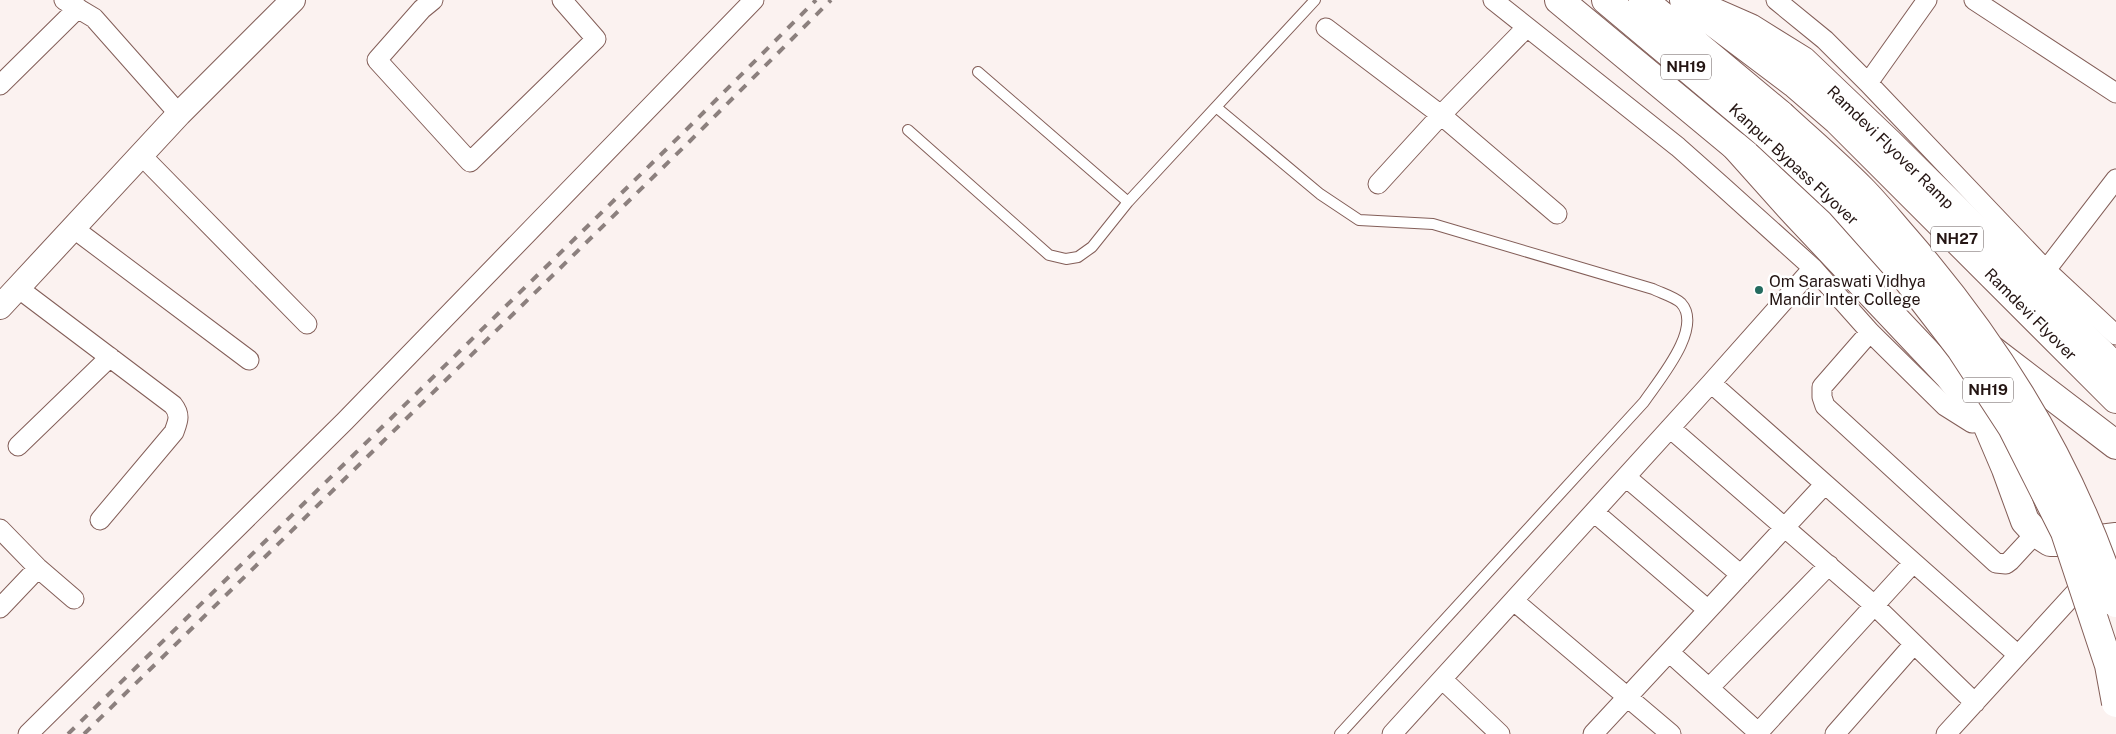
<svg xmlns="http://www.w3.org/2000/svg" width="2116" height="734" font-family="'Public Sans',sans-serif">
<style>
.lines{fill:none;stroke-linecap:round;stroke-linejoin:round}
.service-casing{stroke:#835e58;stroke-width:12}
.minor-casing{stroke:#835e58;stroke-width:21}
.tertiary-casing{stroke:#835e58;stroke-width:26}
.secondary-casing{stroke:#835e58;stroke-width:30}
.trunk-casing{stroke:#835e58;stroke-width:30}
.service{stroke:#fff;stroke-width:10}
.minor{stroke:#fff;stroke-width:19}
.tertiary{stroke:#fff;stroke-width:24}
.secondary{stroke:#fff;stroke-width:28}
.trunk{stroke:#fff;stroke-width:28}
.rail{stroke:#8c807e;stroke-width:4;stroke-dasharray:9 9;stroke-linecap:butt}
.trunk-bridge-casing{stroke:#835e58;stroke-width:30;stroke-linecap:butt}
.trunk-bridge{stroke:#fff;stroke-width:28}
.poi-dot{fill:#246b5f;stroke:#fff;stroke-width:2}
.labels{text-anchor:middle;stroke-width:5;stroke-linejoin:round;paint-order:stroke}
.shield{fill:#fff;stroke:#665b5a;stroke-width:1}
.shield-label{font-size:15px;font-weight:bold;fill:#241513}
.street-label{font-size:16px;fill:#241513;stroke:#fff}
.poi-label{font-size:16px;fill:#241513;stroke:#fff;text-anchor:start}
</style>
<rect width="100%" height="100%" fill="#fbf2f0"/>
<g class="lines">
<g class="service-casing">
<path id="service" d="M 978,72 L 1128,202
M 1216,107 L 1320,194 L 1359,220 L 1433,224 L 1653,289 C 1661,293 1675,297 1681,303 C 1704,328 1658,381 1644,402 L 1340,734
M 908,130 L 1049,255 L 1066,259 L 1078,257 L 1092,247 L 1128,202 L 1315,0"/>
</g>
<g class="minor-casing">
<path id="minor" d="M 64,0 L 94,18 L 179,114
M 433,0 L 422,9 L 377,60 L 470,162 L 596,39 L 562,0
M 1493,0 L 1678,147 L 1722,186 L 1813,268 L 1870,332 L 1945,406 L 1972,423 L 1986,422
M 1776,0 L 1825,40 L 1868,83 L 2046,270 L 2116,335
M 1974,0 L 2116,93
M 1527,27 L 1441,115 L 1557,214
M 1326,28 L 1441,115 L 1378,184
M 1868,83 L 1927,0
M 0,85 L 78,8
M 141,155 L 307,324
M 73,228 L 249,360
M 2046,270 L 2116,179
M 18,288 L 173,405 C 181,415 178,421 174,432 L 100,520
M 1870,332 L 1822,387 L 1822,397 L 1825,406 L 1996,563 L 2006,564 L 2010,561 L 2036,533
M 1711,383 L 2018,655
M 1670,428 L 1874,605 L 1975,703
M 18,446 L 110,357
M 1626,477 L 1741,575
M 1594,512 L 1708,610
M 0,529 L 38,568 L 74,599
M 1514,601 L 1671,734
M 0,608 L 38,568
M 1669,652 L 1760,734
M 1442,679 L 1500,734
M 1709,688 L 1829,565
M 28,734 L 345,421 L 754,0
M 1392,734 L 1711,383 L 1813,268
M 1593,734 L 1825,484
M 1757,734 L 1913,563
M 1835,734 L 1914,644
M 1946,734 L 2116,548"/>
</g>
<g class="tertiary-casing">
<path id="tertiary" d="M 0,307 L 179,114 L 293,0"/>
</g>
<g class="secondary-casing">
<path id="secondary" d="M 1559,0 L 1735,146 L 1796,214 L 1949,376 L 1986,422 L 2006,469 L 2025,521 L 2036,533 L 2050,542 L 2075,542 L 2116,537
M 1702,7 L 1750,28 L 1803,61 L 1889,143 L 2116,368"/>
</g>
<g class="trunk-casing">
<path id="trunk" d="M 1606,0 L 1766,134
M 1643,0 L 1781,115
M 1684,0 L 1794,83 L 1838,121 L 2116,399
M 1735,146 L 1891,272
M 1992,350 L 2116,445"/>
</g>
<use href="#service" class="service"/>
<use href="#minor" class="minor"/>
<use href="#tertiary" class="tertiary"/>
<use href="#secondary" class="secondary"/>
<use href="#trunk" class="trunk"/>
<path class="rail" d="M 68,734 L 686,130 L 816,0
M 84,734 L 690,141 L 831,0"/>
<g class="trunk-bridge-casing">
<path id="trunk-bridge" d="M 1781,115 C 1807,139 1835,163 1861,189 C 1877,205 1891,223 1906,240 C 1999,347 2073,467 2116,603
M 1766,134 L 1840,203 L 1904,275 L 1961,349 L 2012,427 L 2065,532 L 2109,665 L 2116,703"/>
</g>
<use href="#trunk-bridge" class="trunk-bridge"/>
</g>
<circle class="poi-dot" cx="1759" cy="290" r="5"/>
<g class="labels">
<g class="shield">
<rect x="1661" y="54.5" width="50" height="25" rx="4"/>
<rect x="1931" y="226.5" width="52" height="25" rx="4"/>
<rect x="1963" y="377.5" width="50" height="25" rx="4"/>
</g>
<g class="shield-label">
<text x="1686" y="72">NH19</text>
<text x="1957" y="244">NH27</text>
<text x="1988" y="395">NH19</text>
</g>
<g class="street-label">
<text transform="translate(1891 147) rotate(44)" y="6">Ramdevi Flyover Ramp</text>
<text transform="translate(1794 164) rotate(43)" y="6">Kanpur Bypass Flyover</text>
<text transform="translate(2031 314) rotate(45)" y="6">Ramdevi Flyover</text>
</g>
<g class="poi-label">
<text x="1769" y="287">Om Saraswati Vidhya<tspan x="1769" dy="18">Mandir Inter College</tspan></text>
</g>
</g>
</svg>
